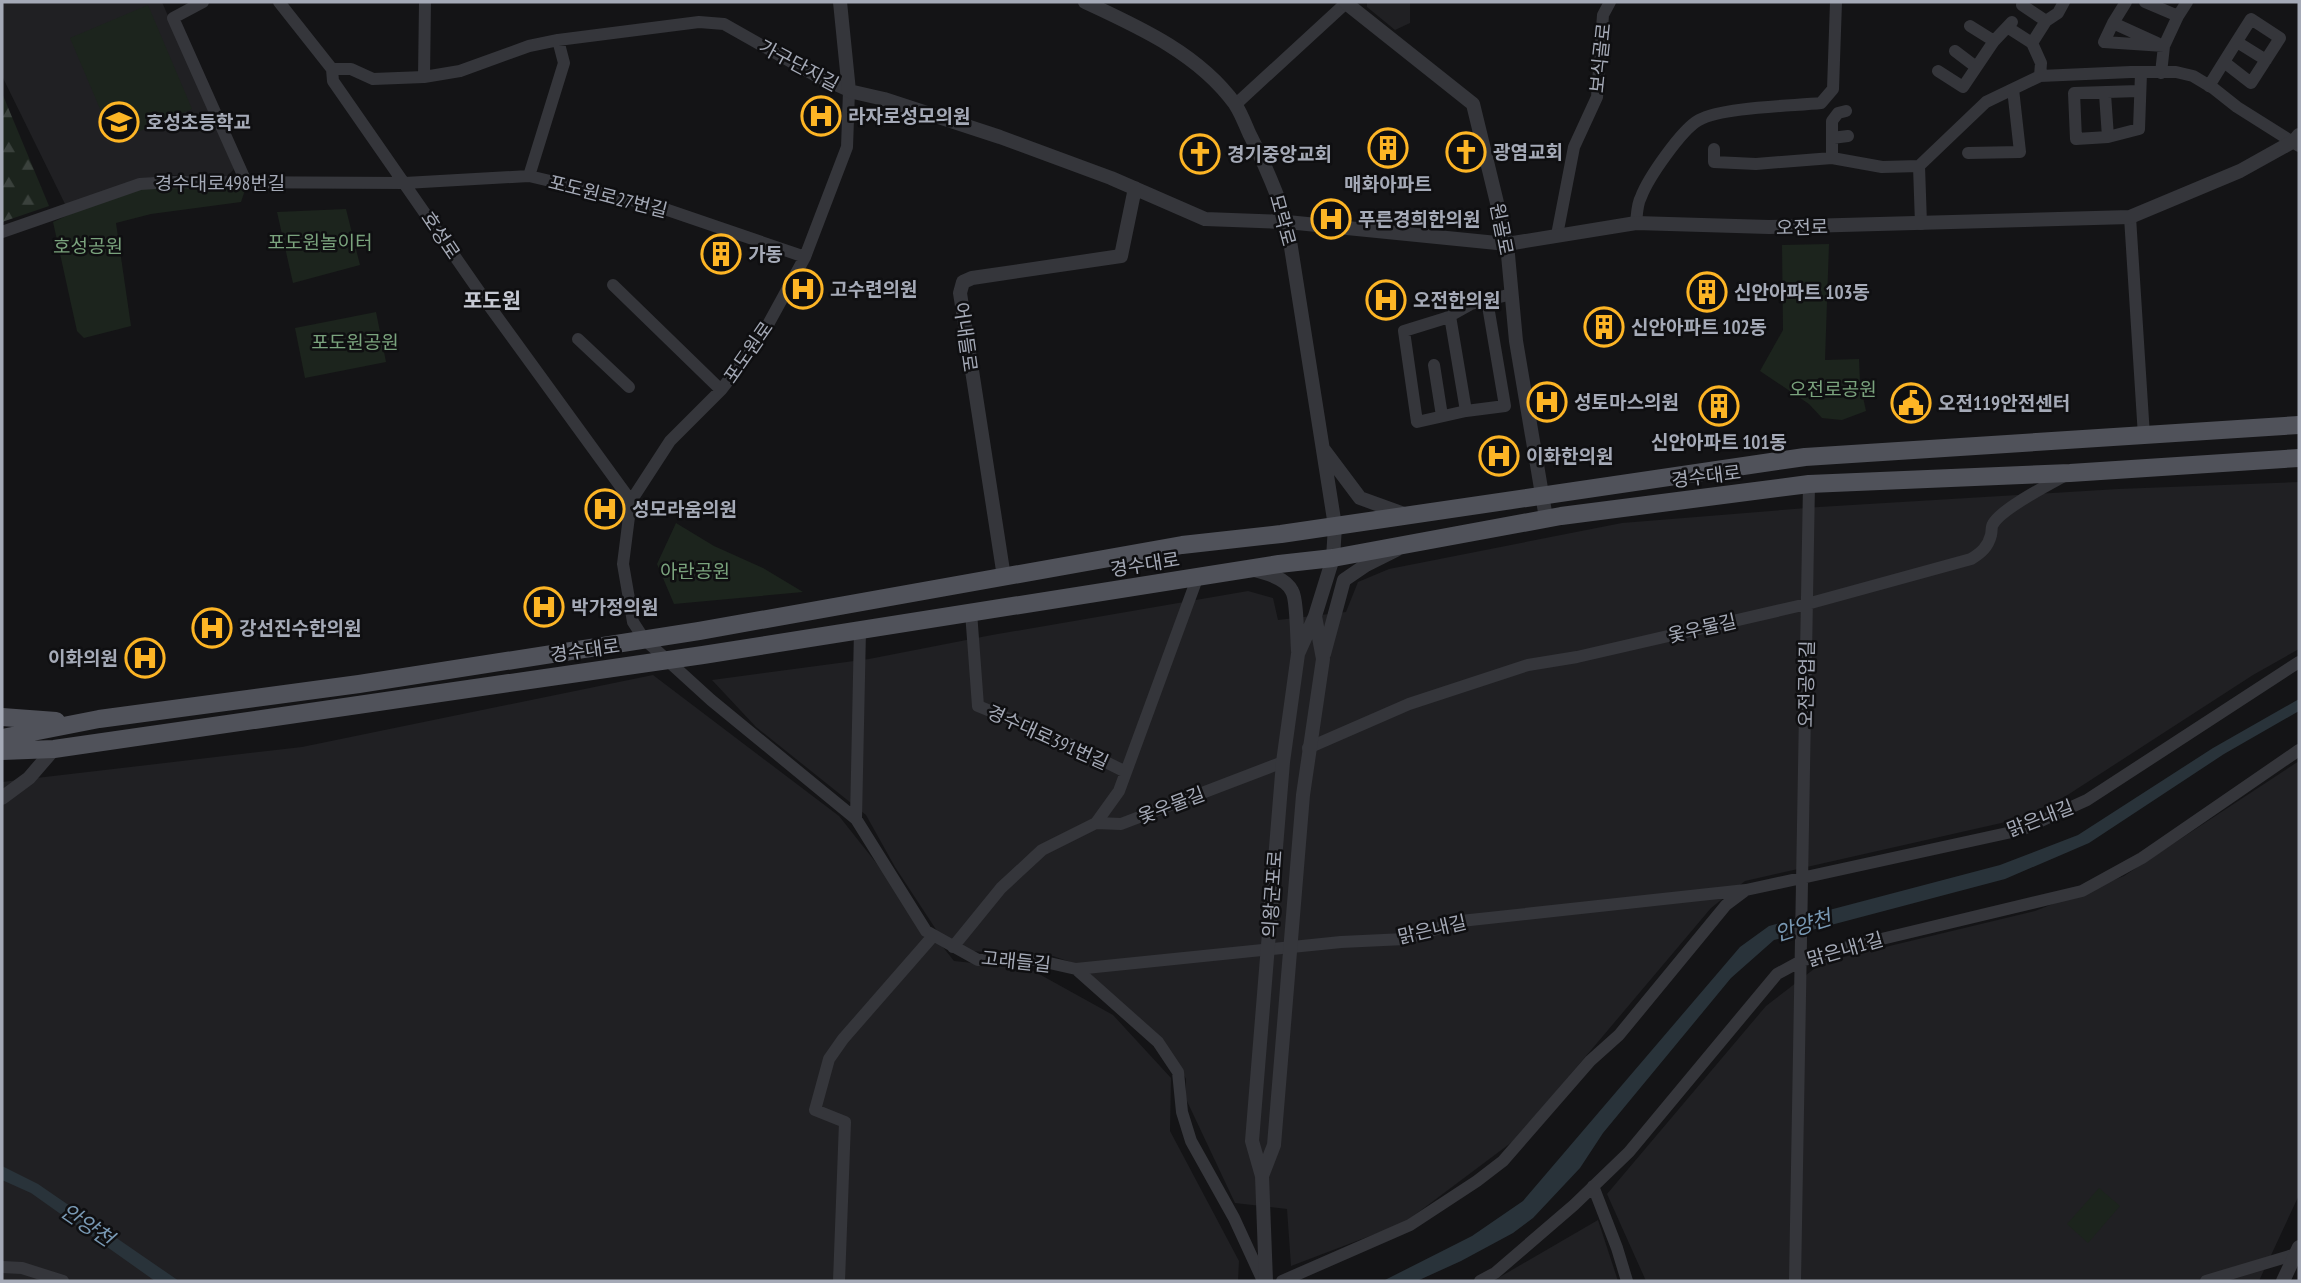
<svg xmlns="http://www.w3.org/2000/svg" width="2301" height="1283" font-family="'PT Sans Narrow','Noto Sans KR',sans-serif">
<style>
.built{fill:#202023}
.forest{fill:url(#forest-firs)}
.green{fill:#1c241d}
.water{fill:#29333a}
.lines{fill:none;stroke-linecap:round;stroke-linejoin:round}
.minor{stroke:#35363b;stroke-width:12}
.tertiary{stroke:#35363b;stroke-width:14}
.primary{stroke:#50525a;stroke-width:18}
.labels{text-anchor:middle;stroke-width:5;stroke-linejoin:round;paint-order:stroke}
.street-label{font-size:19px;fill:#a5aab7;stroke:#0f0f11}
.poi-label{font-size:19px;font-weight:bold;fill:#a5aab7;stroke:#0f0f11;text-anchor:start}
.park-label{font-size:19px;fill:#7aa37d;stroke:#0f0f11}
.neighbourhood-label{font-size:21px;font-weight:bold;fill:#c6c9d3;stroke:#0f0f11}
.water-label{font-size:21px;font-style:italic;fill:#7999b4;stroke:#0f0f11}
</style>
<defs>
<pattern id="forest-firs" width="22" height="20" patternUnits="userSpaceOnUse" patternTransform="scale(1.75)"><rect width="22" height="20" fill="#1c241d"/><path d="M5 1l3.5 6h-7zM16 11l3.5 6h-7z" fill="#3a413c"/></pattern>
</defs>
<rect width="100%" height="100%" fill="#141416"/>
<path class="built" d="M 2,2 L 162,2 L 234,169 L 225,179 L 171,175 L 66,206 L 2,76 Z
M 1367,2 L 1410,2 L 1410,23 L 1395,30 L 1367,7 Z
M 2299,482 L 2299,649 L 2253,675 L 2066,796 L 2019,819 L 1745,881 L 1711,908 L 1516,1139 L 1404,1223 L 1291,1266 L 1287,1209 L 1235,1203 L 1186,1099 L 1186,1079 L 1173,1055 L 1076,964 L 1053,956 L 969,951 L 937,931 L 895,867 L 866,815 L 756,727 L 712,680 L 869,659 L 992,635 L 1248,591 L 1273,598 L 1278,620 L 1346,612 L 1358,582 L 1389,569 L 1622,523 L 1819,507 L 2118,489 Z
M 653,675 L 839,816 L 954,961 L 1030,969 L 1113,1015 L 1171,1078 L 1170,1131 L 1239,1261 L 1238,1281 L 2,1281 L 2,782 L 302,747 Z
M 2299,761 L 2299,1195 L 2259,1281 L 1646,1281 L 1607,1194 L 1766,1006 L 1823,962 L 2035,911 L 2124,876 Z
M 1598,1220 L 1618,1281 L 1493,1281 Z"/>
<path class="forest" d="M 2,93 L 49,206 L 2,222 Z"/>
<path class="green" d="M 148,5 L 192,109 L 114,142 L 70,38 Z
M 171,182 L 247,184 L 241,202 L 151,214 L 116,223 L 131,326 L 84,338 L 77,331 L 53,222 L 110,196 Z
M 346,209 L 360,265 L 293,283 L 277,212 Z
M 1829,244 L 1825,360 L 1859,359 L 1860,383 L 1866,411 L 1842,420 L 1822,418 L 1809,404 L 1760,371 L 1783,330 L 1782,245 Z
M 376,312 L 386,362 L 305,378 L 295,328 Z
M 676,523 L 714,546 L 763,568 L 803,592 L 674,604 L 657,564 Z
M 2099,1188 L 2120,1206 L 2088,1243 L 2067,1224 Z"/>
<path class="water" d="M 2299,699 L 2299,711 L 2224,754 L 2089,843 L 2005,879 L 1774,940 L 1731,978 L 1603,1133 L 1580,1168 L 1533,1218 L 1513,1233 L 1461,1261 L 1417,1281 L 1383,1281 L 1472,1236 L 1523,1201 L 1740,947 L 1769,926 L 2000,865 L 2078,835 L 2213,748 Z
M 2,1166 L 38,1184 L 179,1281 L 155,1281 L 31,1193 L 2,1180 Z"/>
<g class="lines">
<path class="minor" d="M 203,2 L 173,18 L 247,184
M 279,2 L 332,69 L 333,81 L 490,307 L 631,501
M 2024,2 L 2022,5 L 2046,21
M 2126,2 L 2113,23 L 2157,43
M 2145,2 L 2178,16 L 2164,46 L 2161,73
M 2178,16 L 2187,2
M 2113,23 L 2104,42 L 2164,46
M 1970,26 L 1994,41
M 2007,27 L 2032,43
M 2237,42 L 2266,60
M 1955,51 L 1976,67
M 332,69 L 351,69 L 373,79 L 424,77 L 460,71 L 529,46 L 558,40 L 699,22 L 724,24 L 816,76 L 849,91 L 847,147 L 805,257 L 760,339 L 721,390 L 670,441 L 631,501 L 623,564 L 633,622 L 644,639 L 711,700 L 856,819 L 926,931 L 978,960 L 1036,960 L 1076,969 L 1158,1042 L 1178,1072 L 1182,1112 L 1191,1141 L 1234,1218 L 1263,1281
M 1938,71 L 1963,87 L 1994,41 L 2012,22
M 2040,76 L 2041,63 L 2032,43 L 2046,21 L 2058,13 L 2064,2
M 424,77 L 425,2
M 2209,86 C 2223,63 2237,41 2251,19 L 2280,38 L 2251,83 L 2224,62
M 2139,91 L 2074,93 L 2076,139 L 2108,137 L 2139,129 L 2141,73
M 2105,94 L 2108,137
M 1235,105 L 1347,2
M 1832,138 L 1848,136
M 1714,149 L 1714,162 L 1756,164 L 1832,158 L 1882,167 L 1919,166 L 1986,102 L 2040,76 L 2131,72 L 2176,72 L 2193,76 L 2213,88 L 2237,107 L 2299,146
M 1968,153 L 2020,152 L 2013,89
M 1832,158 L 1832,121 L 1838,113 L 1846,111
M 1919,166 L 1921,224
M 529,176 L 564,63 L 558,40
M 2130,217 L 2144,436
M 1636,223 C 1637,215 1637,204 1641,197 C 1648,178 1682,129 1699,120 C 1722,107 1792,106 1821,103 L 1833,89 L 1836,2
M 2,232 L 140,184 L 171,182 L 405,183 L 529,176 L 656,206 L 805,257
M 1557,235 L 1574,147 L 1597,97 L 1603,15 L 1610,2
M 613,285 L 721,390
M 1450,316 L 1466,411 L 1417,422 L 1404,331 L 1446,318 L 1471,304 L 1512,294
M 578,339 L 629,387
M 1434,365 L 1442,416
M 1466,411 L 1505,406 L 1487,300
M 971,612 L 978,706 L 1061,740 L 1126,772
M 1308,748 L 1409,704 L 1528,665 L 1577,657 L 1807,604 L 1971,559 C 1981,553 1988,547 1991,535 C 1992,531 1991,527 1993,524 C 2002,508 2050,484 2066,475
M 856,819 L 860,630
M 1096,823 L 1121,824 L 1283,762
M 953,947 L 1001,888 L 1042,850 L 1096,823 L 1119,791 L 1198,576
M 1076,969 L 1341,942 L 1405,939 L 1461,921 L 1746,890
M 1593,1186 L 1617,1248 L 1627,1281
M 2,1267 L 22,1268 L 63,1281
M 839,1281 L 845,1122 L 815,1110 L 829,1059 L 843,1039 L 933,936
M 1282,1281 L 1410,1225 L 1477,1181 L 1503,1161 L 1590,1061 L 1619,1035 L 1726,905 L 1746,890 L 2021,830 L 2087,800 L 2299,662
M 1480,1281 L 1495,1273 L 1574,1205 L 1629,1152 L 1777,974 L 1801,961 L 1844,948 L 2082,891 L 2142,858 L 2299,750
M 1795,1281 L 1809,484
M 2206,1281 L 2296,1254"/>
<path class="tertiary" d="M 840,2 L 849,91 L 884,99 L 1000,137 L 1111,178 L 1205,219 L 1287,222 L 1507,244 L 1636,223 L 1769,227 L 2130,217 L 2240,171 L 2294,141 L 2299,135
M 1085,2 C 1139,27 1199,54 1235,104 C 1241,113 1245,124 1249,133 C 1264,162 1276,191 1287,222 L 1335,526 L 1333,558 L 1315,616 L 1298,654 L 1283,762 L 1252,1141 L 1262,1176 L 1266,1281
M 1346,3 L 1473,104 L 1507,244 L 1516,341 L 1546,518
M 1324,450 L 1360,498 L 1407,515
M 1254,570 C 1267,573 1286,578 1292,591 C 1297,599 1297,639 1298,651
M 1004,577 L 960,293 L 963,282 L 972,278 L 1121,256 L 1135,188
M 1324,654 L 1344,580 L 1366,565 L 1396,550
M 2,798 L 29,778 L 54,749
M 1262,1176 L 1274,1145 L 1303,795 L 1323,659 L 1315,616
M 2283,1281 L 2299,1247"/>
<path class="primary" d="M 2,717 L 56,721
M 2,738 L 99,719 L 359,684 L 699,631 L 1182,545 L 1281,534 L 1805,457 L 2299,425
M 2,751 L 54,749 L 703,655 L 1279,564 L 1333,558 L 1561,516 L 1809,484 L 2070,473 L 2299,458"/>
</g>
<defs>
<g id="hospital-ring" transform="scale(2.0125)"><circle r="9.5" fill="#0f0f11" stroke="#fdb525" stroke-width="1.5"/><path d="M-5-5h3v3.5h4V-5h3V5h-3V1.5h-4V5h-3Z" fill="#fdb525"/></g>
<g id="school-ring" transform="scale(2.0125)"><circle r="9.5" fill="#0f0f11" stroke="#fdb525" stroke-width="1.5"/><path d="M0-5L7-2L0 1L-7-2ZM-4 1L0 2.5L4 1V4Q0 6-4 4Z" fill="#fdb525"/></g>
<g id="building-ring" transform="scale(2.0125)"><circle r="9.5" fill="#0f0f11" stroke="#fdb525" stroke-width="1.5"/><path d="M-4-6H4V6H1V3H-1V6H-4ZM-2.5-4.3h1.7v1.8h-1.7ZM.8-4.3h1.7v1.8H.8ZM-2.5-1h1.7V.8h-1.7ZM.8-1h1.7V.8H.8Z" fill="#fdb525"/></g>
<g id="church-ring" transform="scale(2.0125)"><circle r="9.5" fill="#0f0f11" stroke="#fdb525" stroke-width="1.5"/><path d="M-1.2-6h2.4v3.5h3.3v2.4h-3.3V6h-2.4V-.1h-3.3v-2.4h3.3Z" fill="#fdb525"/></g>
<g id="civic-ring" transform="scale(2.0125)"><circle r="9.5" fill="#0f0f11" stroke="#fdb525" stroke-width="1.5"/><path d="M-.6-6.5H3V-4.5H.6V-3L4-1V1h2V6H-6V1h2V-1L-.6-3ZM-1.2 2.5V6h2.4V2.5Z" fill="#fdb525"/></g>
</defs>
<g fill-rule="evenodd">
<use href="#hospital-ring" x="821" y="116"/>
<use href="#school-ring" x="119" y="122"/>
<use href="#building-ring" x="1388" y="148"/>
<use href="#church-ring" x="1466" y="152"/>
<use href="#church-ring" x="1200" y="154"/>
<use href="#hospital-ring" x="1331" y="219"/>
<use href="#building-ring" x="721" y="254"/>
<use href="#hospital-ring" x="803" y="289"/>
<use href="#building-ring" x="1707" y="292"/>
<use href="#hospital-ring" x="1386" y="300"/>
<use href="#building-ring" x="1604" y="327"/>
<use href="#hospital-ring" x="1547" y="402"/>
<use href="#civic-ring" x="1911" y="403"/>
<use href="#building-ring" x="1719" y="406"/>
<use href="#hospital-ring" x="1499" y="456"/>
<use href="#hospital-ring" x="605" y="509"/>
<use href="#hospital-ring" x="544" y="607"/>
<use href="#hospital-ring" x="212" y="628"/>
<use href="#hospital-ring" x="145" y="658"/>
</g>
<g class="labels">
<g class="street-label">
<text transform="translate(1600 58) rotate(-84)" y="7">보식골로</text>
<text transform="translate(799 65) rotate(28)" y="7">가구단지길</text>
<text x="220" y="190">경수대로498번길</text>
<text transform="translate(608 196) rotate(14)" y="7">포도원로27번길</text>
<text transform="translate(1283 220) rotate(75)" y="7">모락로</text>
<text transform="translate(1802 227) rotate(-1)" y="7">오전로</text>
<text transform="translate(1502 229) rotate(79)" y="7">원골로</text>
<text transform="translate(441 235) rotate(56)" y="7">호성로</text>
<text transform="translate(966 337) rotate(82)" y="7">어내들로</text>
<text transform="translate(748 352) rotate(-55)" y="7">포도원로</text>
<text transform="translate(1706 476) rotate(-7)" y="7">경수대로</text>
<text transform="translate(1145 564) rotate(-9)" y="7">경수대로</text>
<text transform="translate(1702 628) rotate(-13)" y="7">옻우물길</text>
<text transform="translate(585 650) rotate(-8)" y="7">경수대로</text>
<text transform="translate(1806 684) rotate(-89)" y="7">오전공업길</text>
<text transform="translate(1048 737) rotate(24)" y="7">경수대로391번길</text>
<text transform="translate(1171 805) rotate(-21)" y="7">옻우물길</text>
<text transform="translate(2040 818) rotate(-21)" y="7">맑은내길</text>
<text transform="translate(1272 894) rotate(-86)" y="7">의왕군포로</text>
<text transform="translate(1432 929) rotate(-13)" y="7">맑은내길</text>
<text transform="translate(1845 949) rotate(-16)" y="7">맑은내1길</text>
<text transform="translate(1016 961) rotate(6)" y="7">고래들길</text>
</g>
<g class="poi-label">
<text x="848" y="123">라자로성모의원</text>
<text x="146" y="129">호성초등학교</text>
<text x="1493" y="159">광염교회</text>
<text x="1227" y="161">경기중앙교회</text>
<text x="1388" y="191" text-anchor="middle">매화아파트</text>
<text x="1358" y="226">푸른경희한의원</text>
<text x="748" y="261">가동</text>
<text x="830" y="296">고수련의원</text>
<text x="1734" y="299">신안아파트 103동</text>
<text x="1413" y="307">오전한의원</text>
<text x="1631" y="334">신안아파트 102동</text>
<text x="1574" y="409">성토마스의원</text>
<text x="1938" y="410">오전119안전센터</text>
<text x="1719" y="449" text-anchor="middle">신안아파트 101동</text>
<text x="1526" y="463">이화한의원</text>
<text x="632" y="516">성모라움의원</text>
<text x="571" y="614">박가정의원</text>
<text x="239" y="635">강선진수한의원</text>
<text x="118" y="665" text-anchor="end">이화의원</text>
</g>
<g class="park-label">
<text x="320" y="249">포도원놀이터</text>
<text x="88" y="253">호성공원</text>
<text x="355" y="349">포도원공원</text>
<text x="1833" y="396">오전로공원</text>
<text x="695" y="578">아란공원</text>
</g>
<g class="neighbourhood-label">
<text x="492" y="308">포도원</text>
</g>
<g class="water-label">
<text transform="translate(1803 926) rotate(-18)" y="7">안양천</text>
<text transform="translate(87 1225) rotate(34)" y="7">안양천</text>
</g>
</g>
<rect width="2301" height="1283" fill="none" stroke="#a5aab7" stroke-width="7"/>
</svg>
